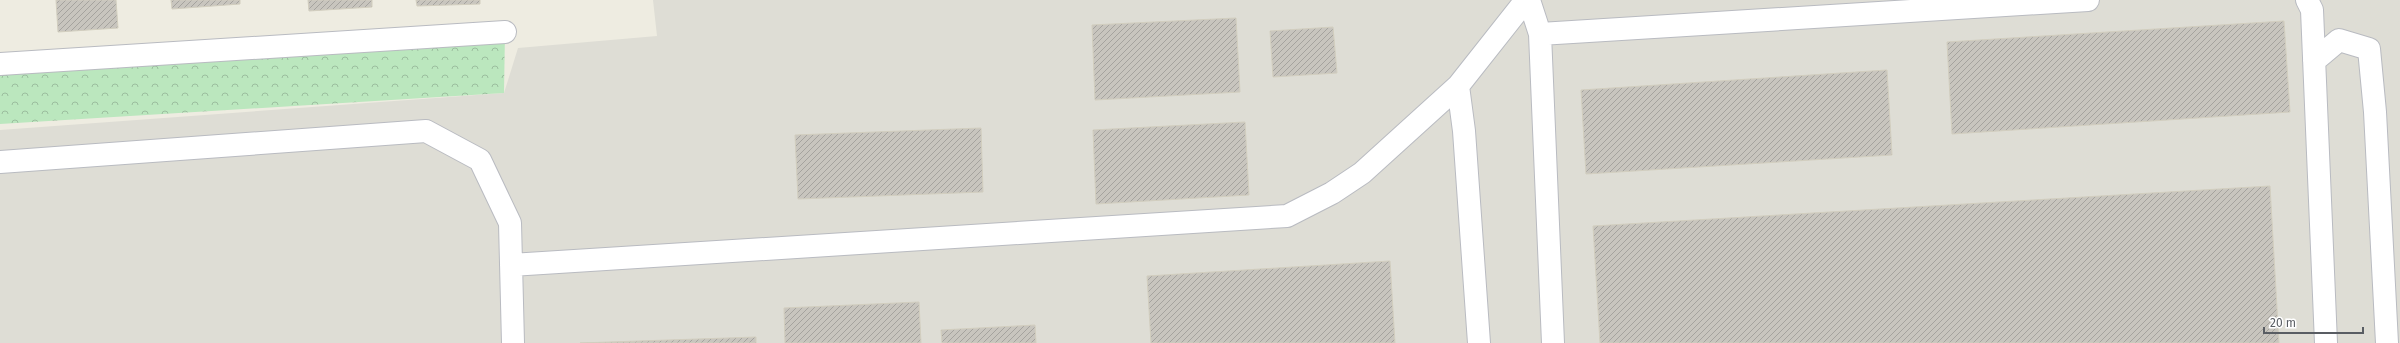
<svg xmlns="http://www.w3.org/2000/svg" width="2400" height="343" font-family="'Fira Sans',sans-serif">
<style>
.industrial{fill:#deddd5}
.forest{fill:url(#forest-crowns)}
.building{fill:url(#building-hatch);stroke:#d2cebf}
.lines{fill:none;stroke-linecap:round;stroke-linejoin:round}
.minor-casing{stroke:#b9bbc1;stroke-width:24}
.minor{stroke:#fff;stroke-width:22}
</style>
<defs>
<pattern id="forest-crowns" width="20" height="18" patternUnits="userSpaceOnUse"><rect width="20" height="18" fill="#bbe7be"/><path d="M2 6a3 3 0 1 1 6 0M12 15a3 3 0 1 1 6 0" fill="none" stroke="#9bbe9e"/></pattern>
<pattern id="building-hatch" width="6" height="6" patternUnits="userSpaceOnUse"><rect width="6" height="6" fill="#c8c5be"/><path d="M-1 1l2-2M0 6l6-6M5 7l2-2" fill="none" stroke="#a5a39e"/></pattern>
</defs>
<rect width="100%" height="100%" fill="#eeece1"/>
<path class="industrial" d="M 653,0 L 2400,0 L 2400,343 L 0,343 L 0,130 L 504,93 L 518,48 L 657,36 Z"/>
<path class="forest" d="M 505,32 L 504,93 L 0,124 L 0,64 Z"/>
<path class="building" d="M 56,0 L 116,0 L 118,28 L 58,32 Z
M 171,0 L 240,0 L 240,4 L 172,9 Z
M 308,0 L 372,0 L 372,7 L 309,11 Z
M 416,0 L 480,0 L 480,4 L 417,6 Z
M 1236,18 L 1240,92 L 1095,100 L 1092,25 Z
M 2284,21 L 2290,112 L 1952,134 L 1947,42 Z
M 1333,27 L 1337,73 L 1273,77 L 1270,31 Z
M 1887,70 L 1892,155 L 1586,174 L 1581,90 Z
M 1245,122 L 1249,195 L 1096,204 L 1093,130 Z
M 981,128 L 983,192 L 798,199 L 795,135 Z
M 2270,186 L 2279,343 L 1600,343 L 1593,226 Z
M 1390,261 L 1395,343 L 1151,343 L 1147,276 Z
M 919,302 L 921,343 L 785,343 L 784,308 Z
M 1035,325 L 1036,343 L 942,343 L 941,330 Z
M 756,337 L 756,343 L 580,343 Z"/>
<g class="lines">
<g class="minor-casing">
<path id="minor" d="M 1529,0 L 1540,34 L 1553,343
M 2307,0 L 2312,10 L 2326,343
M 1540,34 L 2088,0
M 2314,61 L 2339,40 L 2369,49 L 2375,112 L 2387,343
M 0,64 L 505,32
M 1458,86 L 1464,131 L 1479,343
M 0,162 L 426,131 L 480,160 L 510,223 L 513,343
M 511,265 L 1287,216 L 1332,193 L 1362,173 L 1458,86 L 1526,0"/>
</g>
<use href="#minor" class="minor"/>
</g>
<path d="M2264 327v6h99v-6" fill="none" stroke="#595d63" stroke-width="2"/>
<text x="2270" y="327" font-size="12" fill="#595d63" stroke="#ffffff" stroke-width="3" paint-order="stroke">20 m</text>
</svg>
